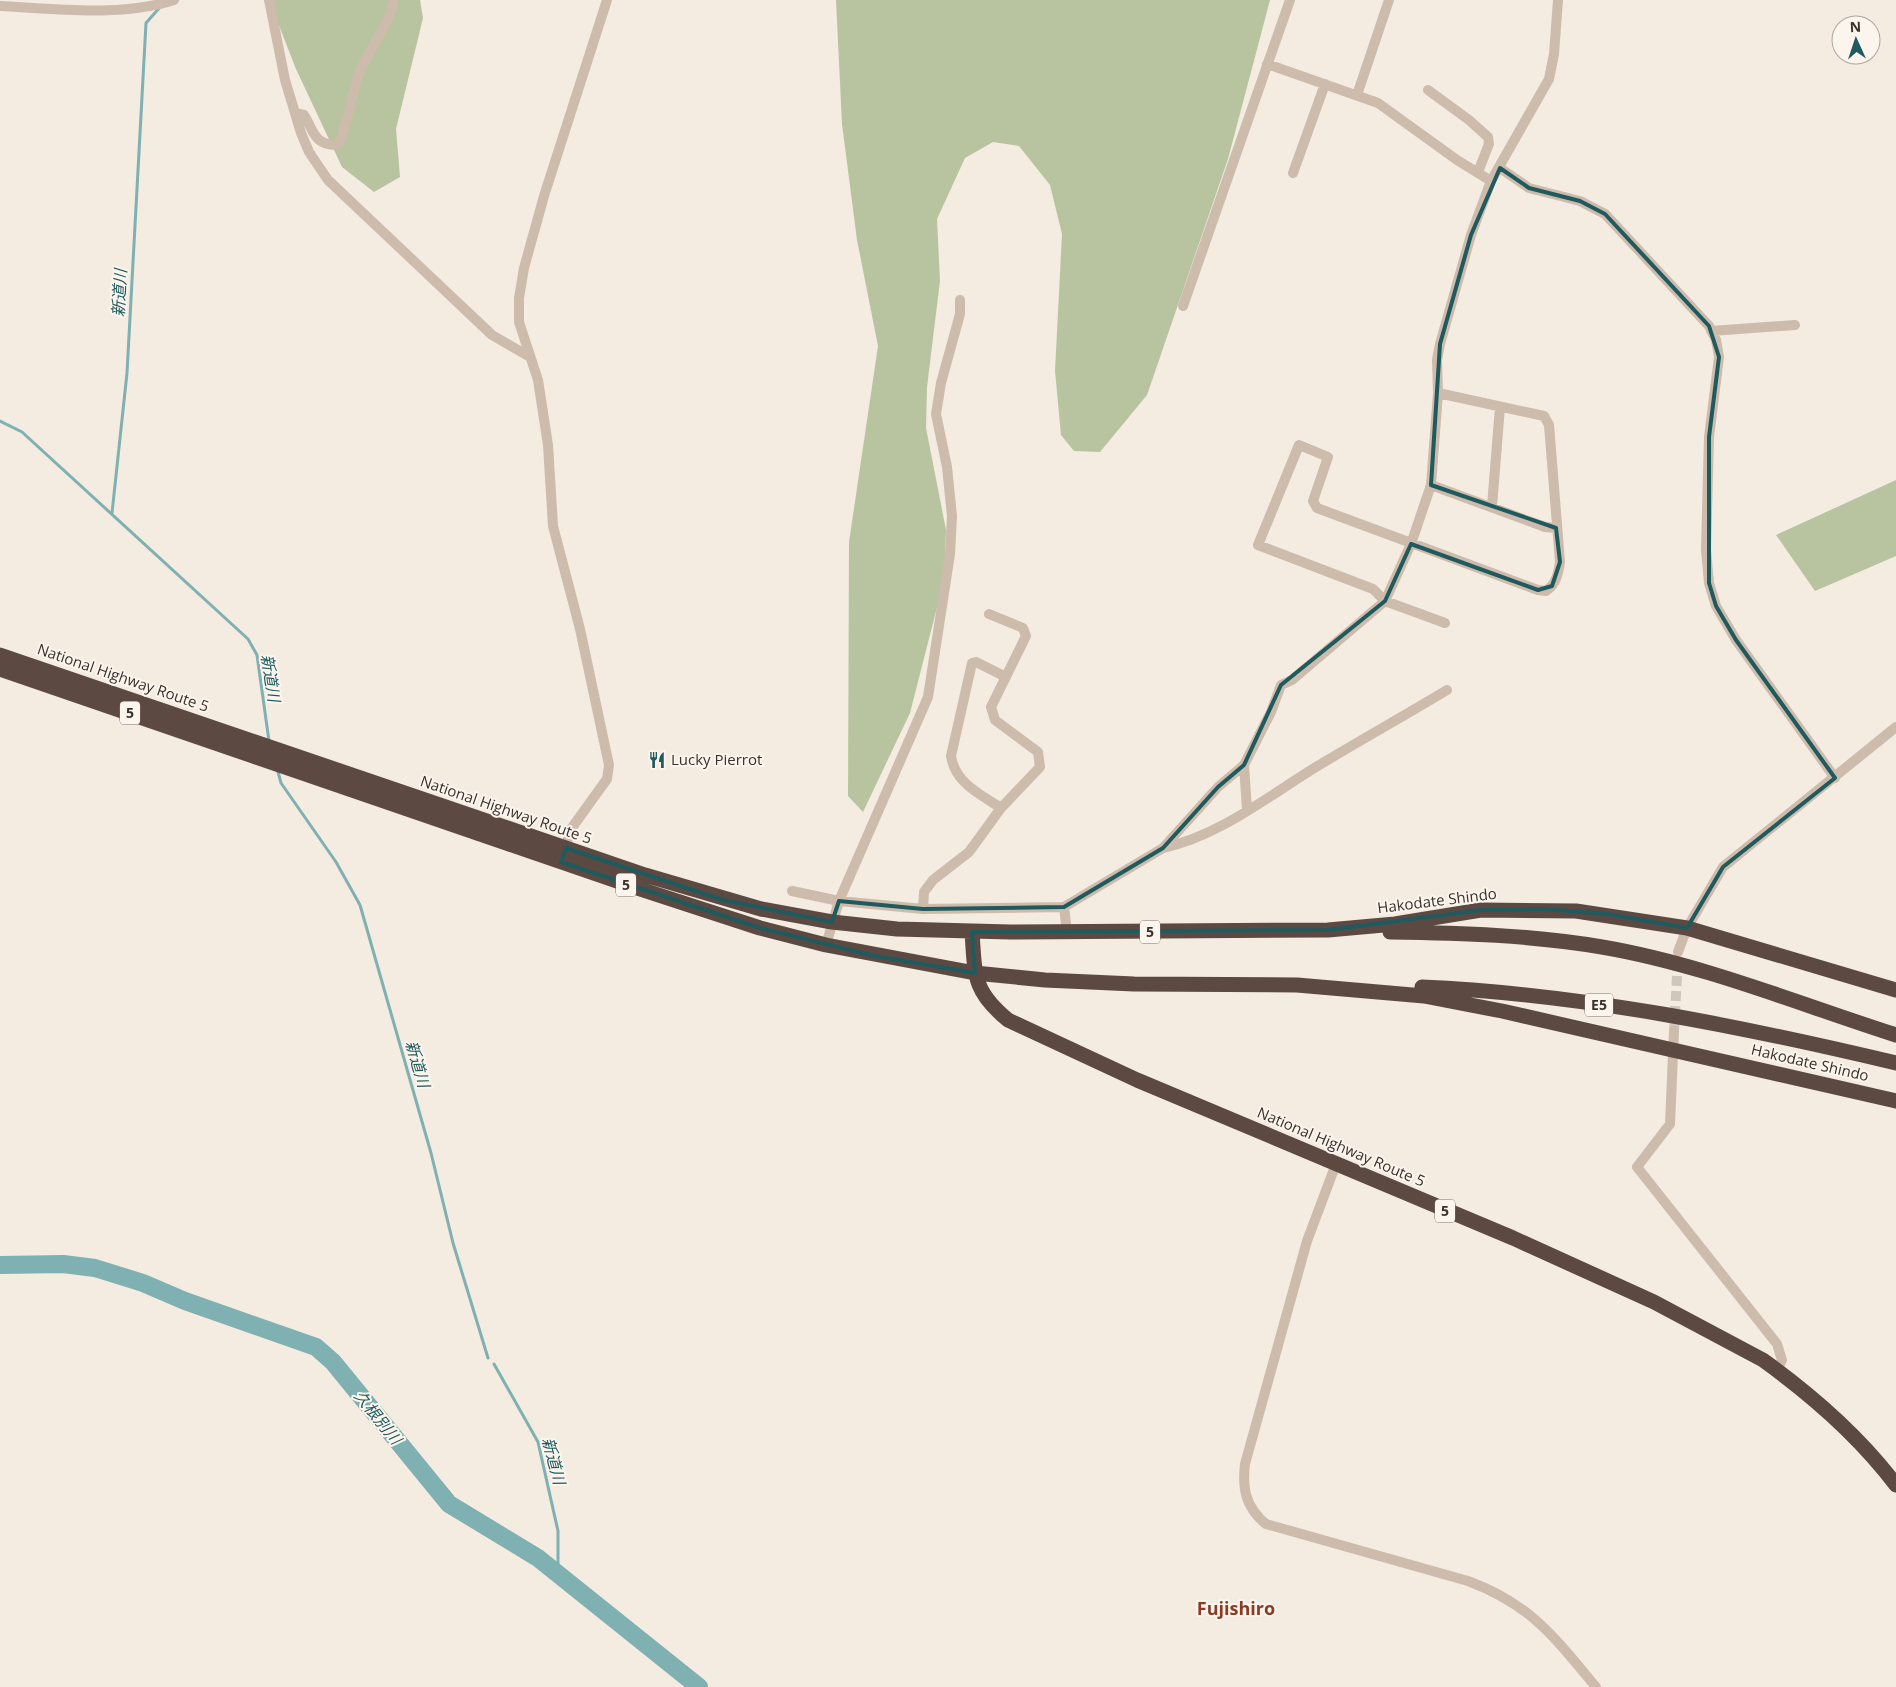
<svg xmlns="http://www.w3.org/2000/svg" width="1896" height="1687" font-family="'Open Sans','Noto Sans JP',sans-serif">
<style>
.green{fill:#b8c4a0}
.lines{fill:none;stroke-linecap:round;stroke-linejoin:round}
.stream{stroke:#7fb0b2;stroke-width:3}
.river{stroke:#7fb0b2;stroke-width:18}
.street-tunnel{stroke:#cfc6bd;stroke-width:10;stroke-dasharray:10 5;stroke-linecap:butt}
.street{stroke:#cdbbac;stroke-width:10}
.highway{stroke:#5c4a42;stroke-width:15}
.marked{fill:none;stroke:#1f5a5e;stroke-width:4;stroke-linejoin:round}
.labels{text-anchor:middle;stroke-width:4;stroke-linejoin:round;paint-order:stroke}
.shield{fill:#fbf5ee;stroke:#756b66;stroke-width:1}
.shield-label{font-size:14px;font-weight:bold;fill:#3b302b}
.street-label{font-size:15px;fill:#3b302b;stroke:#fbf5ee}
.poi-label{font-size:15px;fill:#3b302b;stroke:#fbf5ee;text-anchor:start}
.water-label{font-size:16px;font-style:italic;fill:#1f5a5e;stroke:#fbf5ee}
.quarter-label{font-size:18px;font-weight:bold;fill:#8c3b22;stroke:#fbf5ee}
</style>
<rect width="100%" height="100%" fill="#f4ebe1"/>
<path class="green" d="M 269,0 L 420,0 L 423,18 L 396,129 L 400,177 L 374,192 L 342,167 L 296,69 Z
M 836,0 L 1270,0 L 1228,159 L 1147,395 L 1100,452 L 1074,451 L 1061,435 L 1055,371 L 1062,234 L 1050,185 L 1019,146 L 993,142 L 965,158 L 937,219 L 940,281 L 927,387 L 926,428 L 946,530 L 944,580 L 910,713 L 863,812 L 848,796 L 849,542 L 878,346 L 857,240 L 842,124 Z
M 1896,480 L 1896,556 L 1815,591 L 1776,535 Z"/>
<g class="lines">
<path class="stream" d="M 0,421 L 22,432 L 248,639 L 257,655 L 269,741
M 112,513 L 127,373 L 146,23 L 161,6
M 277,768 L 281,783 L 336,862 L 360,905 L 431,1153 L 453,1243 L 488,1358
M 494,1364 L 538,1442 L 558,1531 L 558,1573"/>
<path class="river" d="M 0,1265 L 63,1264 L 95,1268 L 143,1283 L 185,1301 L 316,1347 L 333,1362 L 449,1504 L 538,1558 L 699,1687"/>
<path class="street-tunnel" d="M 1674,1031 L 1678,958"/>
<path class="street" d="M 269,0 L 285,80 L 301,133 L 309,152 L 328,180 L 492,335 L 530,357
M 0,6 C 55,9 123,17 174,0
M 1267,64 L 1378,103 L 1457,160 L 1491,181
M 1428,90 L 1469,120 L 1488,137 L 1489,144 L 1478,172
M 1357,95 L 1389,0
M 295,113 L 304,115 C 314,131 314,145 336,145 L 341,140 L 359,72 L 388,19 L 394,0
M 1500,168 L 1529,188 L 1580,201 L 1605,214 L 1709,326 L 1716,340 L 1719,357 L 1709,437 L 1706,550 L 1709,583 L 1716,606 L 1736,640 L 1835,778
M 1293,173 L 1325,84
M 1183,306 L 1290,0
M 1711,331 L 1795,325
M 1438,393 L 1544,416 L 1549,425 L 1560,562 C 1558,575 1556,584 1546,591 L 1538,590 L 1317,508 L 1313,501 L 1328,457 L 1299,445 L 1258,545 L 1373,589 L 1385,601 L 1445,623
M 1431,485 L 1545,527 L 1556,528
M 1492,506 L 1500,407
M 1244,765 L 1247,810
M 1001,808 C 980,794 955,783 951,756 L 972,663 L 976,662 L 1006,677
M 1163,848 C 1219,836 1267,797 1316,767 C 1359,741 1404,716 1447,690
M 564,852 L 571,829 L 607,779 L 609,765 L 580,629 L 553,526 L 548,445 L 538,380 L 519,322 L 519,298 L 524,268 L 544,196 L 607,0
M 792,891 L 839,901 L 923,909 L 1064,907 L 1163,848 L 1218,787 L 1244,765 L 1271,712 L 1281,685 L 1292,680 L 1385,601 L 1411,544 L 1431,485 L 1438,393 L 1437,360 L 1440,344 L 1471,235 L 1491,181 L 1549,79 L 1554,54 L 1558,0
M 1064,907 L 1067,932
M 923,909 L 924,892 L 933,880 L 969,852 L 1001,808 L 1040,767 L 1038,752 L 995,720 L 991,707 L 1026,636 L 1023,628 L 989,614
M 826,945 L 839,901 L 928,697 L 950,554 L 952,516 L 947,467 L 936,414 L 941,383 L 960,314 L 960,300
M 1678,952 L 1687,928 L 1723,867 L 1896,727
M 1674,1031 L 1670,1124 L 1637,1167 L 1777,1344 L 1782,1360 L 1777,1370
M 1336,1164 L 1307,1241 L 1245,1464 C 1242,1489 1246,1508 1266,1524 L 1468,1581 C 1532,1605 1554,1637 1596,1687"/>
<path class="highway" d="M 0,655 L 645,875 L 761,909 L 832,922 L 897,929 L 1010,932 L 1328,930 L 1395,924 L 1481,910 L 1576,911 L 1687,928 L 1896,990
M 0,669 L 640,889 L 760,928 L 826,945 L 975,973 L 1045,980 L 1134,984 L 1297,985 L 1424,996 L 1502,1011 L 1896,1101
M 972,932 C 975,976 973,991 1008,1020 L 1137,1080 L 1513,1238 L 1654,1302 L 1763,1360 C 1813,1396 1859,1436 1896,1485
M 1390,932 C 1461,933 1531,935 1602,947 C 1702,964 1799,1004 1896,1035
M 1422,987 C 1582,994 1740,1026 1896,1063"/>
</g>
<path class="marked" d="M 1500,168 L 1529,188 L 1580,201 L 1605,214 L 1709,326 L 1719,357 L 1709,437 L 1709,583 L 1716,606 L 1736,640 L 1835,778 L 1723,867 L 1687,928 L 1608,914 L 1543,909 L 1481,910 L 1328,930 L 972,932 L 975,973 L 875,956 L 760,928 L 561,862 L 566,848 L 723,900 L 832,922 L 839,901 L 923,909 L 1064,907 L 1163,848 L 1218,787 L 1244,765 L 1281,685 L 1385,601 L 1411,544 L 1538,590 L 1552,586 L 1560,562 L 1556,528 L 1431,485 L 1440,344 L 1471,235 Z"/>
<defs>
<g id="restaurant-bare" transform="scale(1.35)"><path d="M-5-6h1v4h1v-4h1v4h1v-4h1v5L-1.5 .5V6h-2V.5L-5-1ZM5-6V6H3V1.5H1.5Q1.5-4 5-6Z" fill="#1f5a5e" stroke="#fbf5ee" stroke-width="2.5" paint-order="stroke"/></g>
</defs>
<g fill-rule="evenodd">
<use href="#restaurant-bare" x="657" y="760"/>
</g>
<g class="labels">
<g class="shield">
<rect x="120" y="701.5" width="20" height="23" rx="4"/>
<rect x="616" y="873.5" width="20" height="23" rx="4"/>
<rect x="1140" y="920.5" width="20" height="23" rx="4"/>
<rect x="1585" y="993.5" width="28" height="23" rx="4"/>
<rect x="1435" y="1199.5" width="20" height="23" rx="4"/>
</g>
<g class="shield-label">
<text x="130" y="718">5</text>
<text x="626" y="890">5</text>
<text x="1150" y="937">5</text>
<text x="1599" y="1010">E5</text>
<text x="1445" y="1216">5</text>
</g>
<g class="street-label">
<text transform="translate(123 678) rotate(19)" y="5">National Highway Route 5</text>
<text transform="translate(506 810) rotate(19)" y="5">National Highway Route 5</text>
<text transform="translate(1437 901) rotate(-7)" y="5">Hakodate Shindo</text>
<text transform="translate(1810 1063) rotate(13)" y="5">Hakodate Shindo</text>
<text transform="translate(1341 1147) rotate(23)" y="5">National Highway Route 5</text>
</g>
<g class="poi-label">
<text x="671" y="765">Lucky Pierrot</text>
</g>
<g class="water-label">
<text transform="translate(119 293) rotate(-87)" y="6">新道川</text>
<text transform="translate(271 678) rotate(81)" y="6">新道川</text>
<text transform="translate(418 1064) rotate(74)" y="6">新道川</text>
<text transform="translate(378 1417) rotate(51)" y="6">久根別川</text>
<text transform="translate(554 1461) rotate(75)" y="6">新道川</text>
</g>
<g class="quarter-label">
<text x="1236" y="1615">Fujishiro</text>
</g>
</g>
<g transform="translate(1856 40) rotate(357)"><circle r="24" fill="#fbf5ee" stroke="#aea6a0"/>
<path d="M0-4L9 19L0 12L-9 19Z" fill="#1f5a5e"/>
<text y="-8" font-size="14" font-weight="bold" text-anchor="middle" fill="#3b302b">N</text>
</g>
</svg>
